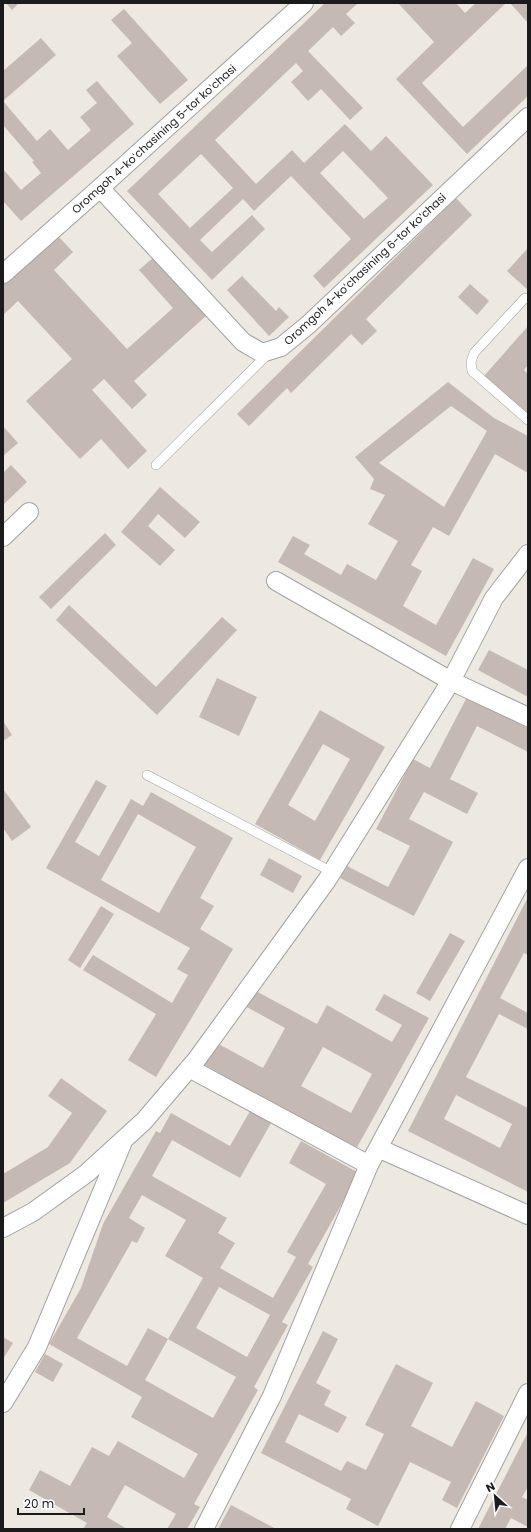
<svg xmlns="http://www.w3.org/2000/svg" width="531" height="1532" font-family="Poppins,sans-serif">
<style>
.building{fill:#c4bab3;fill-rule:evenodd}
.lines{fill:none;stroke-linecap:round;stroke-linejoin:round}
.lane-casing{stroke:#a2a2a2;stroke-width:10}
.street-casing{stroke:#a2a2a2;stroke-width:20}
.lane{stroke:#fff;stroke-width:9}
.street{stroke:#fff;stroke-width:18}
.labels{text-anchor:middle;stroke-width:4;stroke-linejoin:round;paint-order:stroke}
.street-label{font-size:11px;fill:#1b1b1b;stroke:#fff}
</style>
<rect width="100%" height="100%" fill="#ede8e0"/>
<path class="building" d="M 6,3 L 19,3 L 12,10 Z
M 325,3 L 358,3 L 346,14 L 355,23 L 341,36 L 333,27 L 308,51 L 363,108 L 350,120 L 321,89 L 308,101 L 291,82 L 303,71 L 296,63 L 215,140 L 256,184 L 292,150 L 304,163 L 345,124 L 371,151 L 386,136 L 433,185 L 324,288 L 313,276 L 351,239 L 291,176 L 254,211 L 243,199 L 200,240 L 212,252 L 252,215 L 265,229 L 212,280 L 127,191 ZM 343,151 L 388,198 L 364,219 L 320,173 ZM 201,154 L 233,188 L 190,228 L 158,194 Z
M 398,3 L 456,3 L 465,13 L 476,3 L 506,3 L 422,83 L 463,127 L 528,65 L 528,96 L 467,154 L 396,79 L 434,42 Z
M 510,3 L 528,3 L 528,23 Z
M 124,9 L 188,80 L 160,104 L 117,56 L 132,43 L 111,20 Z
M 41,38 L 56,55 L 3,101 L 3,71 Z
M 97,81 L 134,124 L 21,221 L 3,201 L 3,169 L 21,190 L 41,173 L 32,162 L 34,161 L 3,125 L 3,101 L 37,141 L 50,129 L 68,150 L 91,130 L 80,117 L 97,103 L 86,90 Z
M 456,198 L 472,215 L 366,319 L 377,331 L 362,345 L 351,334 L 291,393 L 287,388 L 249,426 L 237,414 Z
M 57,235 L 73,252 L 54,270 L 127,349 L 173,308 L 139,270 L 154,257 L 207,315 L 134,381 L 147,395 L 132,409 L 104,379 L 92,390 L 147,451 L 128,469 L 101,439 L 80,459 L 26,401 L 72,359 L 18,301 L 3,315 L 3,284 Z
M 528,248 L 528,290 L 507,271 Z
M 242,276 L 276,311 L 279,307 L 289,317 L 269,336 L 227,290 Z
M 470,284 L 489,301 L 477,315 L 458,297 Z
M 528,326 L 528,365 L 524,370 L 528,374 L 528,415 L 484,376 Z
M 448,382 L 494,418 L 528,436 L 528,473 L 495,454 L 449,536 L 433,527 L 411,565 L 422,571 L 403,606 L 436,625 L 473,558 L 494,569 L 446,656 L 278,562 L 293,536 L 310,545 L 304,554 L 341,575 L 347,564 L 376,580 L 398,541 L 368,524 L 385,495 L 370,489 L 374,479 L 355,457 ZM 451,406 L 487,431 L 444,507 L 379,463 Z
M 3,426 L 18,443 L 3,456 Z
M 11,465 L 27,482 L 3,505 L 3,473 Z
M 160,487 L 200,522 L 185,538 L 158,514 L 148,526 L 175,550 L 160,566 L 121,532 Z
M 105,533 L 116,545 L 51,609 L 39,597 Z
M 69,605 L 156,687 L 222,617 L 237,630 L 157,715 L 56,620 Z
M 489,650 L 528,670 L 528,697 L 478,670 Z
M 217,678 L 257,697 L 239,736 L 199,717 Z
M 467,697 L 528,728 L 528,752 L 477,726 L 450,779 L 478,793 L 467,814 L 424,792 L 409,819 L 453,842 L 414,916 L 340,878 L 347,866 L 388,887 L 410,846 L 376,829 L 413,759 L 430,768 Z
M 320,710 L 385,747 L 320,860 L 255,824 ZM 323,744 L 350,759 L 315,821 L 288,805 Z
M 3,721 L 12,735 L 3,741 Z
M 96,780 L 107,786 L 75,842 L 99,856 L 131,799 L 143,806 L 151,792 L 233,838 L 200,898 L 214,906 L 200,929 L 233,949 L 156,1077 L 128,1060 L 156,1014 L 83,970 L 93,955 L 172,1003 L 188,975 L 177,969 L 190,948 L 46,868 ZM 138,814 L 196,847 L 159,913 L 101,880 Z
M 3,789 L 31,827 L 12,841 L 3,828 Z
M 269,858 L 302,876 L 293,893 L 260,875 Z
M 528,897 L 528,955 L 524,953 L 500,998 L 528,1013 L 528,1029 L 499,1014 L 466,1077 L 528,1108 L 528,1192 L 408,1131 ZM 456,1095 L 512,1124 L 500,1148 L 444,1119 Z
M 101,906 L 114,914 L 80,968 L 68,960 Z
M 450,933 L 465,941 L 430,1001 L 416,993 Z
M 252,989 L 317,1024 L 327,1005 L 392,1042 L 402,1025 L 375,1010 L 384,994 L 429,1018 L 356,1149 L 201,1063 L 213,1041 L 263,1068 L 285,1028 L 243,1005 ZM 323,1047 L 372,1074 L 351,1113 L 301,1086 Z
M 61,1078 L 107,1111 L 70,1163 L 3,1203 L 3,1174 L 48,1147 L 72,1113 L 48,1096 Z
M 250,1111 L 271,1123 L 240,1178 L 172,1140 L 152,1176 L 227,1218 L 218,1233 L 235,1243 L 220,1268 L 273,1298 L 296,1257 L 287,1252 L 326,1184 L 289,1163 L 301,1141 L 359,1173 L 308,1264 L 313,1267 L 282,1322 L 288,1325 L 254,1387 L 258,1390 L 194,1504 L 200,1507 L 187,1529 L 167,1529 L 176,1514 L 125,1485 L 107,1517 L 127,1529 L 83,1529 L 87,1523 L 29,1490 L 40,1470 L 70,1486 L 92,1447 L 109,1456 L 118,1441 L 184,1478 L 198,1454 L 131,1417 L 142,1397 L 49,1344 L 81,1288 L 103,1224 L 156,1131 L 160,1133 L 171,1113 L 230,1146 ZM 142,1195 L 186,1220 L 165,1256 L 203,1278 L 168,1339 L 148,1328 L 127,1366 L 77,1338 L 132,1241 L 137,1243 L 145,1228 L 129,1218 ZM 219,1287 L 270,1315 L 247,1357 L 196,1328 ZM 168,1339 L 236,1377 L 213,1418 L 145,1380 Z
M 323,1331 L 338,1339 L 316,1383 L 331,1391 L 324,1405 L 347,1417 L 338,1433 L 299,1414 L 285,1442 L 341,1471 L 347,1461 L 366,1470 L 384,1434 L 365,1425 L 396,1364 L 433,1383 L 411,1426 L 452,1447 L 476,1401 L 504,1416 L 457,1508 L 442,1500 L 451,1482 L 410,1462 L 378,1526 L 346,1509 L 351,1499 L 261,1453 Z
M 3,1337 L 13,1343 L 3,1359 Z
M 45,1354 L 63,1364 L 53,1382 L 35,1372 Z
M 528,1432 L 528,1487 L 522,1497 L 528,1500 L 528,1527 L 511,1518 L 505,1529 L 478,1529 Z
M 231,1505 L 276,1529 L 218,1529 Z"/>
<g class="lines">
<g class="lane-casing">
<path id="lane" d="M 525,298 L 474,353 L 471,362 L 472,371 L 528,420
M 156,465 L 268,354
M 147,775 L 332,872"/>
</g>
<g class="street-casing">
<path id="street" d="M 100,188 L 243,342 L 262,353 L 281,347 L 308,325 L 528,117
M 3,274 L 100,188 L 304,3
M 3,537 L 29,512
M 276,581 L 451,681 L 528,717
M 189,1068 L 369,1165
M 378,1148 L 528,1215
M 3,1228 L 33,1212 L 87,1173 L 144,1121 L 197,1059 L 327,880 L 451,681 L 494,598 L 528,554
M 3,1403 L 37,1347 L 122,1144
M 204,1529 L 272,1396 L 369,1165 L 528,868
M 460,1529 L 528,1393"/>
</g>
<use href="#lane" class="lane"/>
<use href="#street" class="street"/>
</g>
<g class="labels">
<g class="street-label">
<text transform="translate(154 139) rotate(-42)" y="4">Oromgoh 4-koʻchasining 5-tor koʻchasi</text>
<text transform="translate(365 269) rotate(-43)" y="4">Oromgoh 4-koʻchasining 6-tor koʻchasi</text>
</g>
</g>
<rect width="531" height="1532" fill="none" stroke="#1b1b1b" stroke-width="8"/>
<g transform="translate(495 1496) rotate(333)" stroke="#ffffff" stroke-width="3" paint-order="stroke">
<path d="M0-3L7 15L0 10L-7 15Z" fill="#1b1b1b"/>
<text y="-6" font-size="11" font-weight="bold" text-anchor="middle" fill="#1b1b1b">N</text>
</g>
<path d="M18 1508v6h66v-6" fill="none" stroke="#1b1b1b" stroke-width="2"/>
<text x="24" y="1508" font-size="12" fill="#1b1b1b" stroke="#ffffff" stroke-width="3" paint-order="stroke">20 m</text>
</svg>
